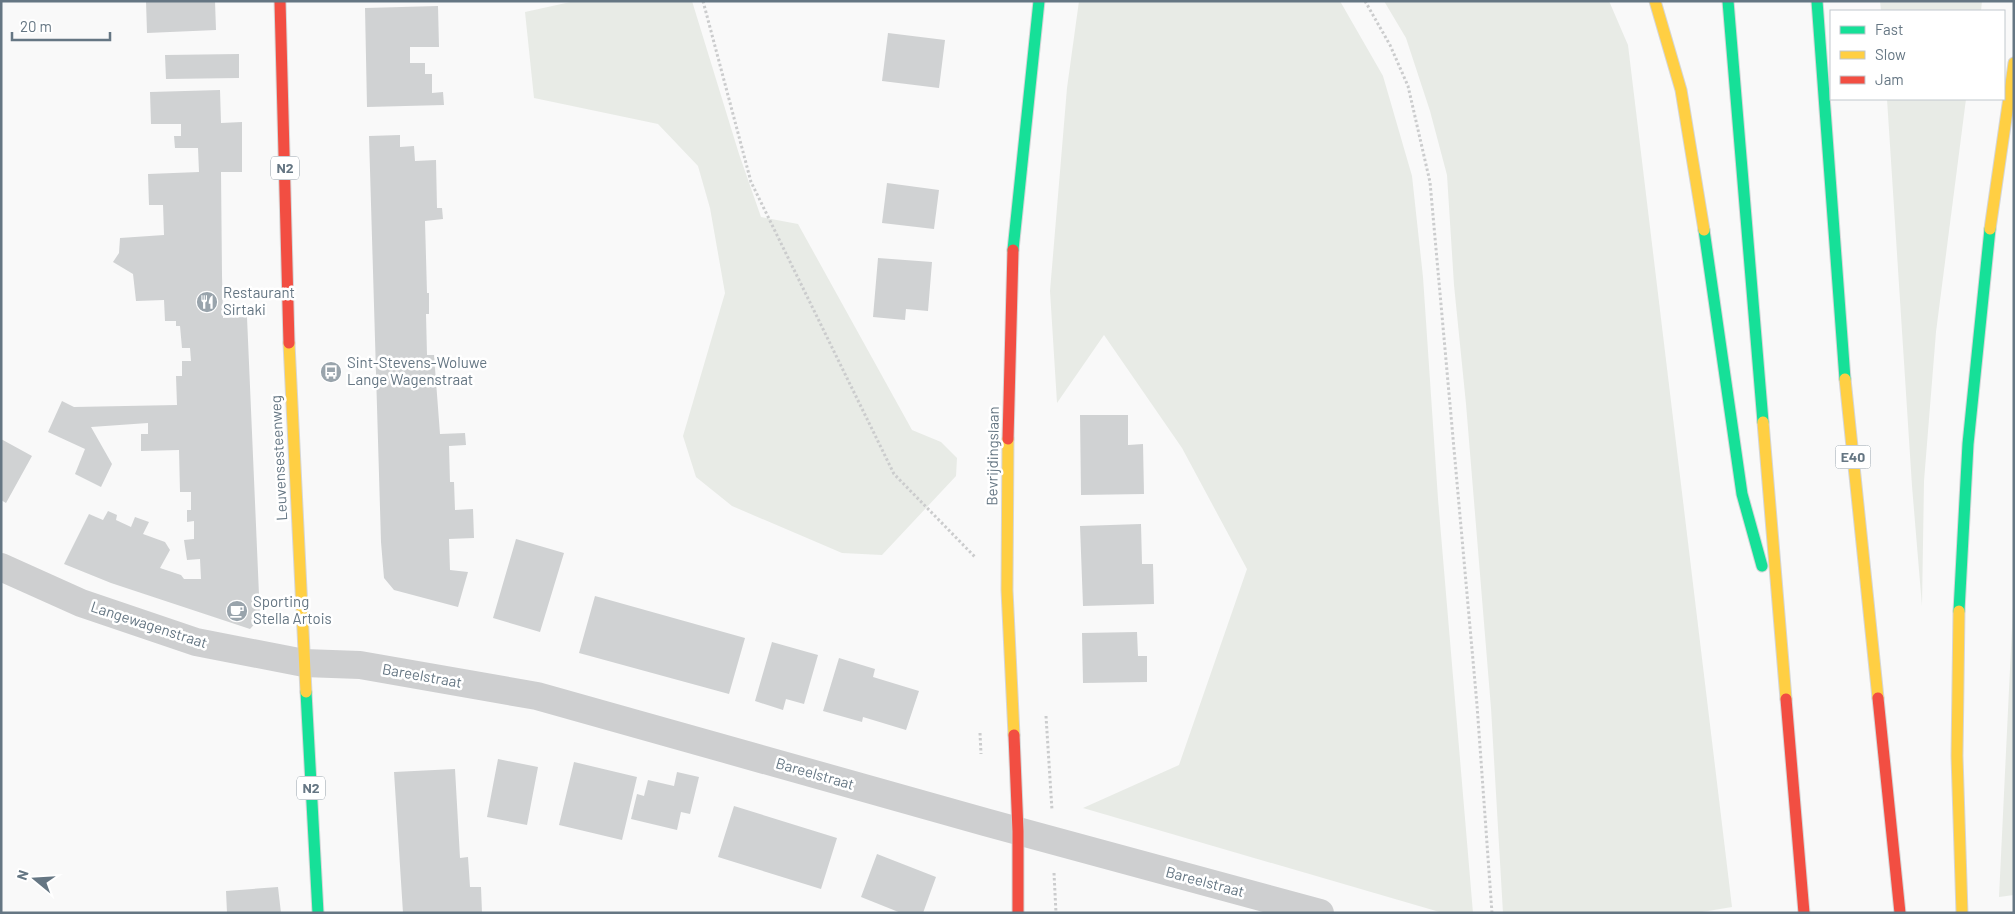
<svg xmlns="http://www.w3.org/2000/svg" width="2015" height="914" font-family="Barlow,sans-serif">
<style>
.green{fill:#e8ebe6}
.building{fill:#d0d2d3}
.lines{fill:none;stroke-linecap:round;stroke-linejoin:round}
.fast-casing{stroke:#d5d6d7;stroke-width:13}
.slow-casing{stroke:#d5d6d7;stroke-width:13}
.jam-casing{stroke:#d5d6d7;stroke-width:13}
.path{stroke:#cbcccd;stroke-width:3;stroke-dasharray:2.5 2.5;stroke-linecap:butt}
.street{stroke:#cecfd0;stroke-width:28}
.fast{stroke:#16e098;stroke-width:11}
.slow{stroke:#ffcf43;stroke-width:11}
.jam{stroke:#f24e42;stroke-width:11}
.labels{text-anchor:middle;stroke-width:5;stroke-linejoin:round;paint-order:stroke}
.shield{fill:#fff;stroke:#939fa8;stroke-width:1}
.shield-label{font-size:14px;font-weight:bold;fill:#657683}
.poi-label{font-size:15px;fill:#657683;stroke:#fff;text-anchor:start}
.street-label{font-size:15px;fill:#657683;stroke:#fff}
</style>
<rect width="100%" height="100%" fill="#f9f9f9"/>
<path class="green" d="M 575,1 L 692,1 L 739,154 L 761,217 L 798,224 L 912,430 L 941,442 L 957,458 L 956,476 L 882,555 L 842,553 L 732,506 L 696,477 L 683,436 L 725,293 L 710,208 L 698,166 L 658,124 L 534,98 L 525,12 Z
M 1079,1 L 1340,1 L 1383,76 L 1412,176 L 1423,277 L 1438,499 L 1473,913 L 1443,913 L 1083,808 L 1179,765 L 1247,569 L 1182,448 L 1104,335 L 1057,403 L 1050,291 L 1067,88 Z
M 1384,1 L 1609,1 L 1628,45 L 1732,907 L 1696,913 L 1503,913 L 1491,708 L 1466,404 L 1454,285 L 1447,175 L 1430,111 L 1406,38 Z
M 1880,1 L 1982,1 L 1981,11 L 1881,11 Z
M 1887,99 L 1966,99 L 1936,332 L 1924,481 L 1922,606 L 1912,486 Z
M 2014,586 L 2014,895 L 1999,897 Z"/>
<path class="building" d="M 146,1 L 215,1 L 216,30 L 147,33 Z
M 438,6 L 439,47 L 410,47 L 410,63 L 425,63 L 425,74 L 432,74 L 432,93 L 443,92 L 444,105 L 367,107 L 365,8 Z
M 888,33 L 945,40 L 939,88 L 882,81 Z
M 239,54 L 239,78 L 166,79 L 165,55 Z
M 220,90 L 221,123 L 242,122 L 242,172 L 221,172 L 222,275 L 223,318 L 247,317 L 260,618 L 250,629 L 111,583 L 64,564 L 89,514 L 103,520 L 108,511 L 117,515 L 116,520 L 131,527 L 135,517 L 149,522 L 143,534 L 165,542 L 170,550 L 160,568 L 181,575 L 184,579 L 201,579 L 200,559 L 187,560 L 184,540 L 194,539 L 194,521 L 187,522 L 187,510 L 191,510 L 191,492 L 180,492 L 179,450 L 141,451 L 141,434 L 148,434 L 148,423 L 91,427 L 112,464 L 101,487 L 75,474 L 85,449 L 48,432 L 62,401 L 74,407 L 177,405 L 176,376 L 182,376 L 182,361 L 191,361 L 190,348 L 182,348 L 180,326 L 176,326 L 176,321 L 165,321 L 164,300 L 136,301 L 133,274 L 113,262 L 119,253 L 120,238 L 164,235 L 163,205 L 149,205 L 148,174 L 199,172 L 198,148 L 175,148 L 174,136 L 181,136 L 181,124 L 151,124 L 150,92 Z
M 400,135 L 400,147 L 414,146 L 415,161 L 436,160 L 437,208 L 442,208 L 443,219 L 425,221 L 427,293 L 429,293 L 429,314 L 426,314 L 427,355 L 434,355 L 440,434 L 465,433 L 466,445 L 449,446 L 450,482 L 454,482 L 455,510 L 473,509 L 474,538 L 397,541 L 449,539 L 450,570 L 468,572 L 458,607 L 394,590 L 384,578 L 381,542 L 369,136 Z
M 887,183 L 939,190 L 934,229 L 882,223 Z
M 878,258 L 932,262 L 928,311 L 906,309 L 905,320 L 873,317 Z
M 1080,415 L 1128,415 L 1128,445 L 1143,444 L 1144,494 L 1081,495 Z
M 1,439 L 32,456 L 6,503 L 1,500 Z
M 1141,524 L 1142,564 L 1153,564 L 1154,604 L 1083,606 L 1080,526 Z
M 516,539 L 564,553 L 540,632 L 493,618 Z
M 595,596 L 745,638 L 729,694 L 579,653 Z
M 1137,632 L 1138,656 L 1147,656 L 1147,682 L 1083,683 L 1082,633 Z
M 772,642 L 818,655 L 804,704 L 786,699 L 783,710 L 755,701 Z
M 839,658 L 875,669 L 873,677 L 919,691 L 906,730 L 863,717 L 862,722 L 823,711 Z
M 498,759 L 538,767 L 527,825 L 487,817 Z
M 574,762 L 637,777 L 622,840 L 559,825 Z
M 455,769 L 460,858 L 468,857 L 470,887 L 481,887 L 482,913 L 403,913 L 394,772 Z
M 677,772 L 699,777 L 690,814 L 681,812 L 677,830 L 631,819 L 637,794 L 644,796 L 648,780 L 674,786 Z
M 734,806 L 837,838 L 821,889 L 718,857 Z
M 877,854 L 936,877 L 923,913 L 901,913 L 861,897 Z
M 278,887 L 281,913 L 227,913 L 226,891 Z"/>
<g class="lines">
<g class="fast-casing">
<path id="fast" d="M 1728,1 L 1763,422
M 1817,1 L 1845,379
M 1704,230 L 1742,494 L 1762,566
M 1013,250 L 1039,1
M 1959,611 L 1968,444 L 1990,229
M 306,692 L 318,913"/>
</g>
<g class="slow-casing">
<path id="slow" d="M 1655,1 L 1681,90 L 1704,230
M 1990,229 L 2014,63
M 289,343 L 306,692
M 1845,379 L 1878,698
M 1763,422 L 1786,699
M 1008,439 L 1007,590 L 1014,735
M 1959,611 L 1957,756 L 1962,913"/>
</g>
<g class="jam-casing">
<path id="jam" d="M 280,1 L 289,343
M 1008,439 L 1013,250
M 1878,698 L 1900,913
M 1786,699 L 1804,913
M 1014,735 L 1018,831 L 1018,913"/>
</g>
<path class="path" d="M 703,1 L 751,182 L 894,474 L 976,558
M 1365,1 L 1390,45 L 1408,86 L 1430,182 L 1477,705 L 1492,913
M 1046,716 L 1052,810
M 980,733 L 981,754
M 1054,873 L 1056,913"/>
<path class="street" d="M 1,567 L 81,603 L 196,642 L 304,663 L 360,665 L 537,696 L 985,822 L 1320,913"/>
<use href="#fast" class="fast"/>
<use href="#slow" class="slow"/>
<use href="#jam" class="jam"/>
</g>
<defs>
<g id="restaurant-disc" transform="scale(1.125)"><circle r="9.5" fill="#99a4ac" stroke="#fff"/><path d="M-5-6h1v4h1v-4h1v4h1v-4h1v5L-1.5 .5V6h-2V.5L-5-1ZM5-6V6H3V1.5H1.5Q1.5-4 5-6Z" fill="#fff"/></g>
<g id="bus-disc" transform="scale(1.125)"><circle r="9.5" fill="#99a4ac" stroke="#fff"/><path d="M-5-6H5V4H4V6H2V4H-2V6H-4V4H-5ZM-3.5-4V0h7V-4ZM-3.5 1.2v1.5H-2V1.2ZM2 1.2v1.5H3.5V1.2Z" fill="#fff"/></g>
<g id="cafe-disc" transform="scale(1.125)"><circle r="9.5" fill="#99a4ac" stroke="#fff"/><path d="M-5.5-4.5H6V0H3Q3 3.5 0 3.5H-2.5Q-5.5 3.5-5.5 0ZM3-3.2v2h1.7v-2ZM-6 4.5H4V6H-6Z" fill="#fff"/></g>
</defs>
<g fill-rule="evenodd">
<use href="#restaurant-disc" x="207" y="302"/>
<use href="#bus-disc" x="331" y="372"/>
<use href="#cafe-disc" x="237" y="611"/>
</g>
<g class="labels">
<g class="shield">
<rect x="271" y="156.5" width="28" height="23" rx="4"/>
<rect x="1835.5" y="445.5" width="35" height="23" rx="4"/>
<rect x="297" y="776.5" width="28" height="23" rx="4"/>
</g>
<g class="shield-label">
<text x="285" y="173">N2</text>
<text x="1853" y="462">E40</text>
<text x="311" y="793">N2</text>
</g>
<g class="poi-label">
<text x="223" y="298">Restaurant<tspan x="223" dy="17">Sirtaki</tspan></text>
<text x="347" y="368">Sint-Stevens-Woluwe<tspan x="347" dy="17">Lange Wagenstraat</tspan></text>
<text x="253" y="607">Sporting<tspan x="253" dy="17">Stella Artois</tspan></text>
</g>
<g class="street-label">
<text transform="translate(993 456) rotate(-89)" y="5">Bevrijdingslaan</text>
<text transform="translate(279 458) rotate(-93)" y="5">Leuvensesteenweg</text>
<text transform="translate(149 625) rotate(18)" y="5">Langewagenstraat</text>
<text transform="translate(422 676) rotate(10)" y="5">Bareelstraat</text>
<text transform="translate(815 774) rotate(16)" y="5">Bareelstraat</text>
<text transform="translate(1205 882) rotate(15)" y="5">Bareelstraat</text>
</g>
</g>
<rect width="2015" height="914" fill="none" stroke="#657683" stroke-width="5"/>
<rect x="1830" y="10" width="175" height="90" fill="#ffffff" stroke="#c1c8cd"/>
<rect x="1840" y="26" width="25" height="8" fill="#16e098" stroke="#c1c8cd"/>
<text x="1875" y="35" font-size="15" fill="#657683">Fast</text>
<rect x="1840" y="51" width="25" height="8" fill="#ffcf43" stroke="#c1c8cd"/>
<text x="1875" y="60" font-size="15" fill="#657683">Slow</text>
<rect x="1840" y="76" width="25" height="8" fill="#f24e42" stroke="#c1c8cd"/>
<text x="1875" y="85" font-size="15" fill="#657683">Jam</text>
<g transform="translate(35 879) rotate(288)" stroke="#ffffff" stroke-width="4" paint-order="stroke">
<path d="M0-4L9 19L0 12L-9 19Z" fill="#657683"/>
<text y="-8" font-size="14" font-weight="bold" text-anchor="middle" fill="#657683">N</text>
</g>
<path d="M12 32v8h98v-8" fill="none" stroke="#657683" stroke-width="2.5"/>
<text x="20" y="32" font-size="15" fill="#657683" stroke="#ffffff" stroke-width="4" paint-order="stroke">20 m</text>
</svg>
